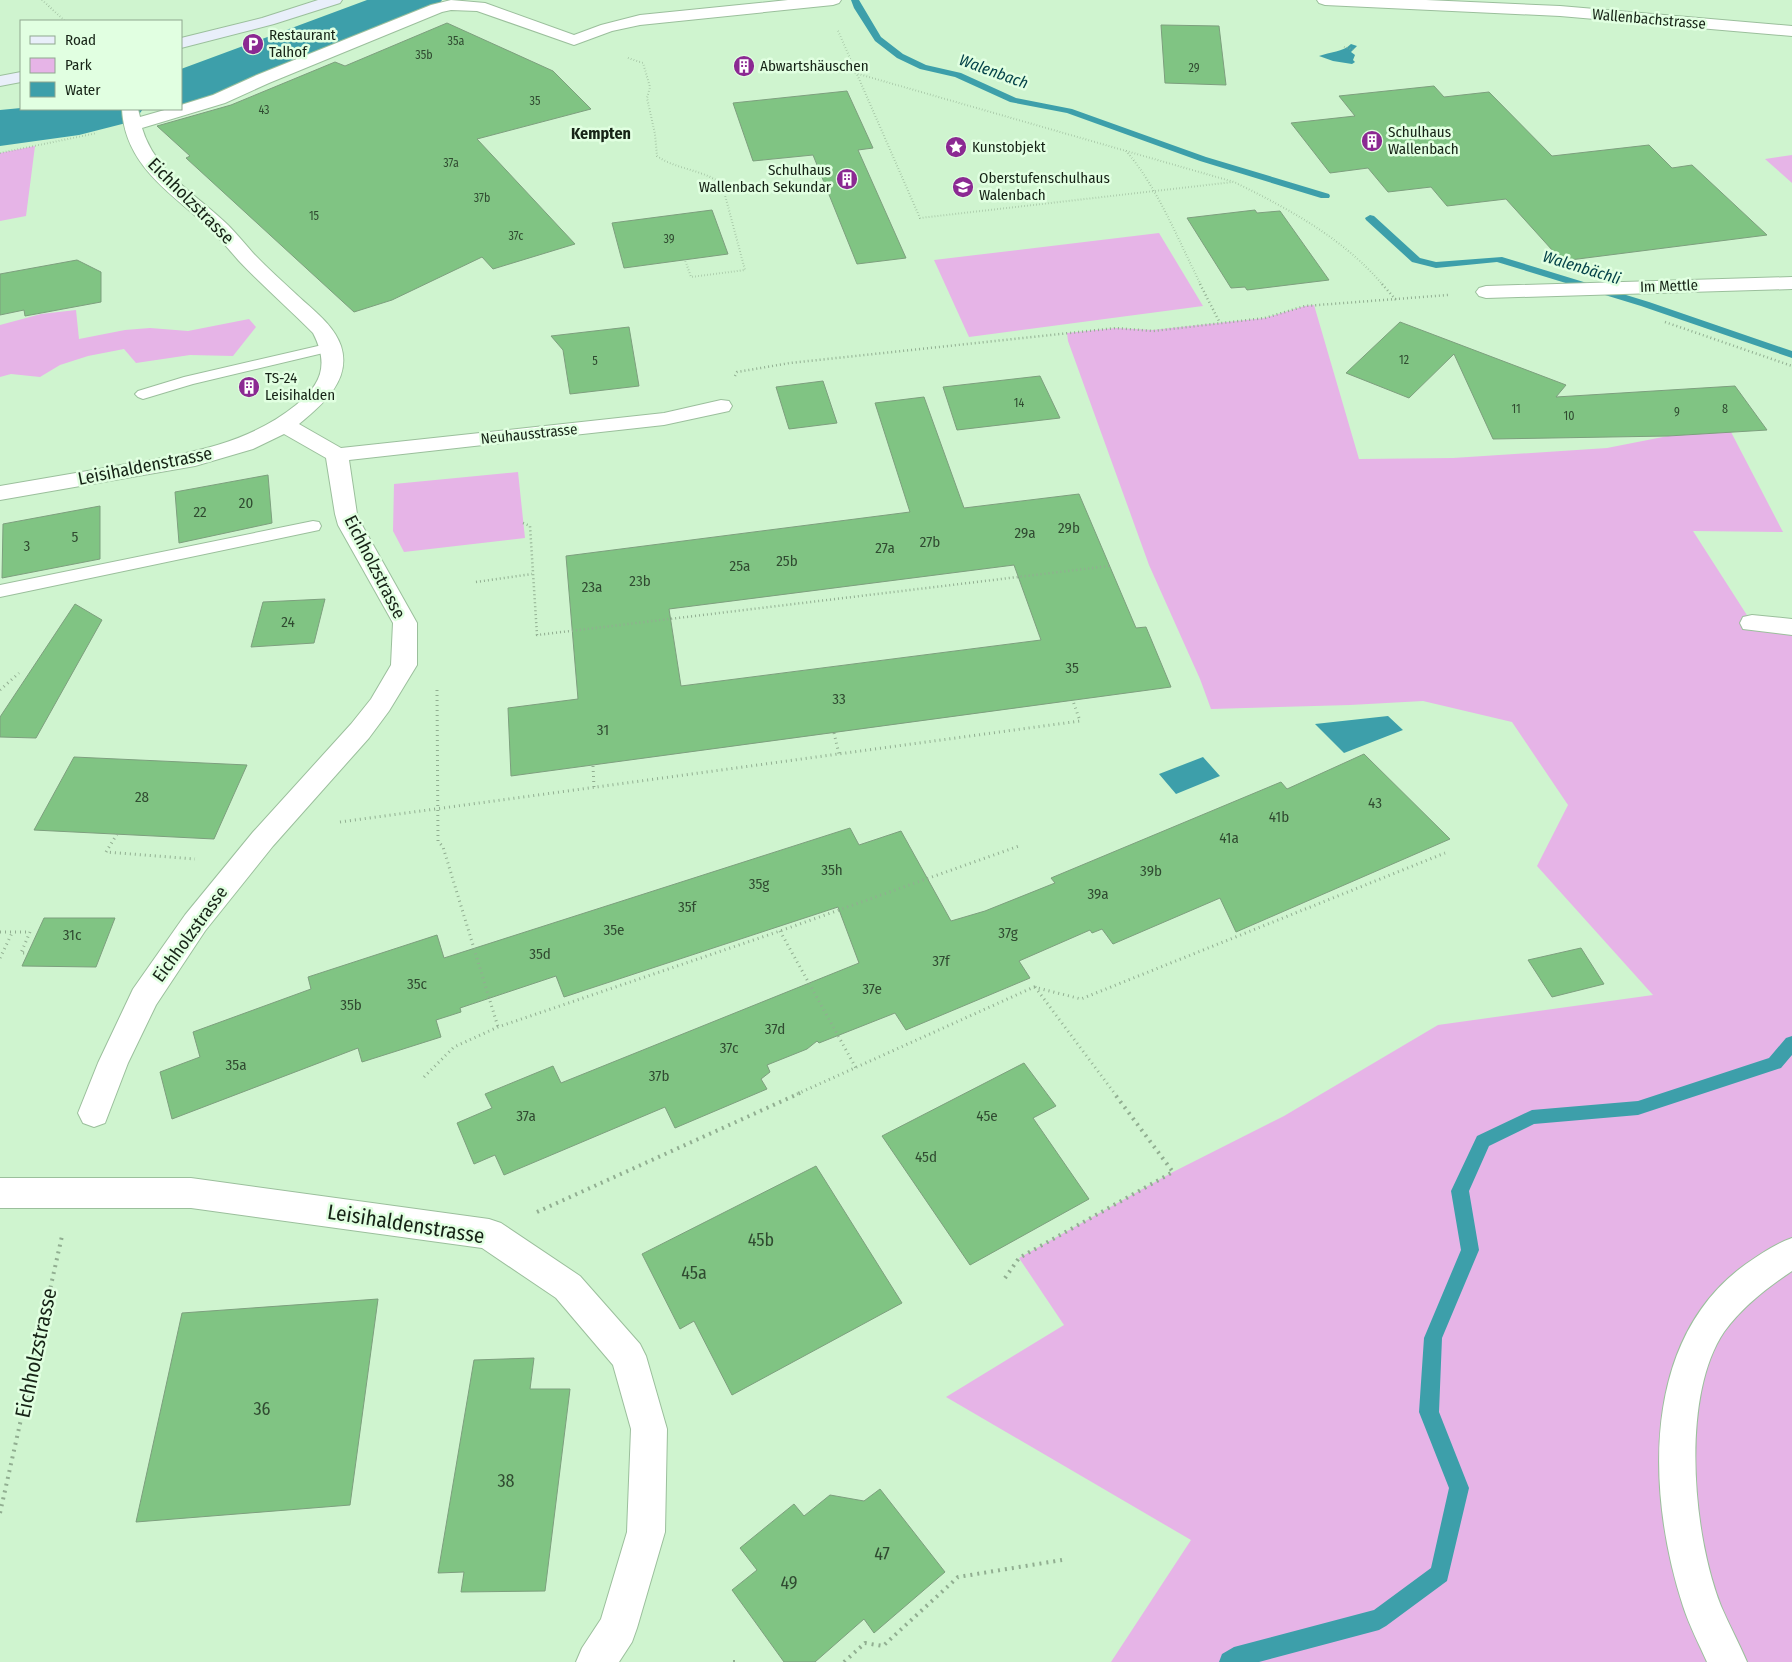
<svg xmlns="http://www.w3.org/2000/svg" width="1792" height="1662" font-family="'Fira Sans Condensed',sans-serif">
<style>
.green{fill:#e6b4e7}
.water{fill:#3d9faa}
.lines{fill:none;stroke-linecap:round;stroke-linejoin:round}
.stream{fill:#3d9faa;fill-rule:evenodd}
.river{fill:#3d9faa;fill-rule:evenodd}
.building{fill:#80c483;stroke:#7d9f7e;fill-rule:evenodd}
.service-casing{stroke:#9bbf9c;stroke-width:2}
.minor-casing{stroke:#9bbf9c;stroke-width:2}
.tertiary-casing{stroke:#9bbf9c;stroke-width:2}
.secondary-casing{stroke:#9bbf9c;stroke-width:2}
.path-far3{stroke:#91ae91;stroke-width:2;stroke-dasharray:0.5 2.5;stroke-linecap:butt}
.path-far2{stroke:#91ae91;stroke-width:2.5;stroke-dasharray:1 3;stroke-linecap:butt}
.path-far1{stroke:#91ae91;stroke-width:3;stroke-dasharray:1 4;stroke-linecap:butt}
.path{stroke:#91ae91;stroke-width:4;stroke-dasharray:2 5;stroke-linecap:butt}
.service{fill:#fff;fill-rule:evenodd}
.minor{fill:#fff;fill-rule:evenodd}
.tertiary{fill:#fff;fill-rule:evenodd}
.secondary{fill:#e9effa;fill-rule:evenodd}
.labels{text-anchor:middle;stroke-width:5;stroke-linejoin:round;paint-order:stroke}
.far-number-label{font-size:12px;fill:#304b31}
.far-street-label{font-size:15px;fill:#162316;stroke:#e1ffe1}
.far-poi-label{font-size:15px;fill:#162316;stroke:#e1ffe1;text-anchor:start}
.number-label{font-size:15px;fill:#304b31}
.far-water-label{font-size:16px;font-style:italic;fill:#044349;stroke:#e1ffe1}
.far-quarter-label{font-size:16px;font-weight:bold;fill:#162316;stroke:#e1ffe1}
.street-label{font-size:18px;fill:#162316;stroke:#e1ffe1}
.near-number-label{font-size:18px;fill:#304b31}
.near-street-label{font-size:21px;fill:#162316;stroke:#e1ffe1}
</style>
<rect width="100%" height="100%" fill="#cff4cf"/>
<path class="green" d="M 35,146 L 26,216 L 0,221 L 0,153 Z
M 1792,155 L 1792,183 L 1765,159 Z
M 1159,233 L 1203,306 L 969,337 L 934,260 Z
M 1314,305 L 1359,459 L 1453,458 L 1607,448 L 1668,436 L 1731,432 L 1783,532 L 1693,531 L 1752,623 L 1792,627 L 1792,1662 L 1111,1662 L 1191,1540 L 946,1397 L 1064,1325 L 1019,1258 L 1173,1172 L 1284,1116 L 1438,1025 L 1653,995 L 1537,866 L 1568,805 L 1512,722 L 1423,701 L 1350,705 L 1211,709 L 1200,679 L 1149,565 L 1068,341 L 1067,333 L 1116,328 L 1153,330 L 1265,318 L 1305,306 Z
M 76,310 L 79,339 L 125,330 L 150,328 L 188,331 L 249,319 L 256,327 L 233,356 L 190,355 L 136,363 L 124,349 L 88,356 L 60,365 L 40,377 L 11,374 L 0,377 L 0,325 L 41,314 Z
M 518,472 L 525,538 L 404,552 L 393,531 L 394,484 Z"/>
<path class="water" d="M 1351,44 L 1357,46 L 1351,52 L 1355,55 L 1353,60 L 1355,62 L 1352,64 L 1333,61 L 1319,56 C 1330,52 1343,52 1351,44 Z
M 1388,716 L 1403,730 L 1344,753 L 1315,724 Z
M 1203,757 L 1220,776 L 1176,794 L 1159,774 Z"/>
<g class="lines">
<path class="stream" d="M 851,0 L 859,0 L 881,37 L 903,54 L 926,65 L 961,73 L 1016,98 L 1072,109 L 1206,157 L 1329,194 L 1330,196 L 1329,198 L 1321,198 L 1200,161 L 1067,113 L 1010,102 L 955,77 L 920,69 L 897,58 L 875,41 L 854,8 Z
M 1370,215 L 1374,216 L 1420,258 L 1436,262 L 1502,257 L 1649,302 L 1792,351 L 1792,358 L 1641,306 L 1497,262 L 1436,268 L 1412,262 L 1366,220 L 1365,218 Z
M 1792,1036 L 1792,1055 L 1781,1068 L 1638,1115 L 1534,1124 L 1489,1146 L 1469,1191 L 1479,1250 L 1442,1338 L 1439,1412 L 1469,1488 L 1447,1581 L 1386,1626 L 1379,1630 L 1259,1662 L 1219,1662 L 1222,1654 L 1234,1647 L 1374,1610 L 1431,1568 L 1449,1488 L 1419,1412 L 1424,1338 L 1461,1250 L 1451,1191 L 1477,1136 L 1532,1110 L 1638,1101 L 1769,1058 L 1786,1038 Z"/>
<path class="river" d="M 367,0 L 442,0 L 435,11 L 201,101 L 181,106 L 181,69 Z
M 21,108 L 21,109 L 143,109 L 134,121 L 79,135 L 0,146 L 0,110 Z"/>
</g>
<path class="building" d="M 447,23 L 553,71 L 591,109 L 477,139 L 575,244 L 493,269 L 482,257 L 392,300 L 354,312 L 186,158 L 190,156 L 157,126 L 231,105 L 335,62 L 345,66 Z
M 1161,25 L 1219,26 L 1226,85 L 1165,83 Z
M 1434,86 L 1444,97 L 1489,92 L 1552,156 L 1649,145 L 1672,168 L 1692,165 L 1767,235 L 1562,261 L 1506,199 L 1447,206 L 1431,187 L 1388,192 L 1368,168 L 1330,173 L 1291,123 L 1355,116 L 1339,96 Z
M 847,91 L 873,148 L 858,150 L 906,258 L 857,264 L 813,155 L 753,161 L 733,103 Z
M 712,210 L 728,254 L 624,268 L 612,223 Z
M 1255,210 L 1257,213 L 1280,211 L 1329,280 L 1247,290 L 1245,287 L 1231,288 L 1187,218 Z
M 77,260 L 101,272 L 101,302 L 25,316 L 24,310 L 0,315 L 0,274 Z
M 1400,322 L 1566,385 L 1556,397 L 1735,386 L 1767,430 L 1668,436 L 1493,439 L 1454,354 L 1409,398 L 1346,373 Z
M 629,327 L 639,386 L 570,394 L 563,350 L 551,336 Z
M 1040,376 L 1060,418 L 957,430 L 943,387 Z
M 823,381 L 837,423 L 789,429 L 776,387 Z
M 924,397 L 964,508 L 1079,494 L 1136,628 L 1146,627 L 1171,687 L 511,776 L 508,708 L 578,699 L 566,556 L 910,512 L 875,403 ZM 1014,565 L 1041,640 L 681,686 L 669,609 Z
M 268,475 L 272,523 L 179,543 L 175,492 Z
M 100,506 L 100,559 L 2,578 L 3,524 Z
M 325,599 L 314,643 L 251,647 L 263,602 Z
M 75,604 L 102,620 L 36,738 L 0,737 L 0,717 Z
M 1364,754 L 1450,839 L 1236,932 L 1220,898 L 1113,944 L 1102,929 L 1092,933 L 1090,930 L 1019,961 L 1030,978 L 906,1030 L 895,1013 L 819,1043 L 817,1041 L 807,1049 L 767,1065 L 770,1072 L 761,1079 L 767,1089 L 675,1128 L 665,1107 L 504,1175 L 495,1155 L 474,1164 L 457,1123 L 492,1108 L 485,1094 L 553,1066 L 561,1083 L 859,963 L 838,907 L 564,997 L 556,976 L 460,1008 L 461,1012 L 436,1020 L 441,1037 L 362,1062 L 358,1048 L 172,1119 L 160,1072 L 200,1057 L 193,1032 L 311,989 L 308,977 L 437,935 L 444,958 L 850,828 L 859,845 L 901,831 L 951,921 L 985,911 L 1055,883 L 1051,878 L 1281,782 L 1287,789 Z
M 74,757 L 247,765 L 214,839 L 34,830 Z
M 44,918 L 115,918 L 96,967 L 22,966 Z
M 1581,948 L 1604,984 L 1552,997 L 1528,960 Z
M 1024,1063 L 1056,1106 L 1033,1118 L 1089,1199 L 970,1265 L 882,1136 Z
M 816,1166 L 902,1303 L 732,1395 L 694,1321 L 680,1329 L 642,1254 Z
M 378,1299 L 350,1505 L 136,1522 L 182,1313 Z
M 534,1358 L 530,1389 L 570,1389 L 545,1591 L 461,1592 L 464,1572 L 438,1573 L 474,1360 Z
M 880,1489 L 945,1572 L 874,1633 L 864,1619 L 815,1662 L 784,1662 L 732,1590 L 757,1570 L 740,1548 L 794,1504 L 804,1516 L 830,1495 L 864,1501 Z"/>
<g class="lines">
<g class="service-casing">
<path id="service" d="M 331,343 L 336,344 L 338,347 L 336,350 L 193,384 L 143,399 L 138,397 L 135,394 L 138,391 L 184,377 Z
M 313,521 L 319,522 L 321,526 L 319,530 L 0,597 L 0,585 Z"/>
</g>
<g class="minor-casing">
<path id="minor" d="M 451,0 L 485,3 L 574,35 L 601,25 L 640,15 L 788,0 L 841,0 L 839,3 L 833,5 L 640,25 L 612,31 L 574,45 L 477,11 L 451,10 L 442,12 L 269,83 L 225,103 L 142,128 C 155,172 196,194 228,225 C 237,234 245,244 253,253 C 267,268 282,281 297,295 C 313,310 334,325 341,346 C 352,380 322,405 299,424 L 341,448 L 664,413 L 721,400 L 729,401 L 732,406 L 729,411 L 664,425 L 349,460 L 357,514 L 362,525 L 417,623 L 417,665 L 389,711 L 369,738 L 273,846 L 205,931 L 156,1005 L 128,1063 L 105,1123 L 94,1127 L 83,1123 L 78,1113 L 98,1063 L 133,989 L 185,915 L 253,832 L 351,724 L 371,699 L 391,665 L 393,623 L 338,525 L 335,514 L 326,458 L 284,434 L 253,449 L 195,466 L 0,500 L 0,486 C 35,480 70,474 105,468 C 171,456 242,449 296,405 C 322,384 329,364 313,333 C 289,309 263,286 239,261 C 231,252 223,242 214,233 C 176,195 125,169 122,109 L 138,109 L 140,117 L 168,109 L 181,109 L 181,105 L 213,95 L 257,75 L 431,5 Z
M 1317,0 L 1426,0 L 1560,6 L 1792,26 L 1792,36 L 1560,16 L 1325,5 L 1319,3 Z
M 1792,277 L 1792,289 L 1486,298 L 1479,296 L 1476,292 L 1479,288 L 1486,286 Z
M 1752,615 L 1792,619 L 1792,635 L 1743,629 L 1740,623 L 1743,617 Z
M 0,1178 L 191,1178 L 489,1219 L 501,1223 L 580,1276 L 640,1344 L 646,1356 L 667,1429 L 665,1532 L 637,1628 L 632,1642 L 619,1662 L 576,1662 L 582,1648 L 601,1619 L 627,1532 L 631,1429 L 613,1365 L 556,1298 L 482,1248 L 191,1208 L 0,1208 Z"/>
</g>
<g class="tertiary-casing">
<path id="tertiary" d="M 1792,1238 L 1792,1271 C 1767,1288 1742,1307 1724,1332 C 1680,1397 1693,1536 1721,1606 C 1729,1625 1739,1643 1747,1662 L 1707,1662 C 1699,1644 1689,1625 1683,1606 C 1647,1495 1640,1340 1746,1264 C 1761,1254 1775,1244 1792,1238 Z"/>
</g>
<g class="secondary-casing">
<path id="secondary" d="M 318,0 L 342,0 L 340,3 L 274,24 L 181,48 L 181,38 L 262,18 Z
M 21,72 L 21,82 L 0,86 L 0,76 Z"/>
</g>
<path class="path-far3" d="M 42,0 L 65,21
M 838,31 L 920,218 L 1233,182
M 1344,47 L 1355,50
M 628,58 L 643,63 L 650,87 L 647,98 L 655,134 L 657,156 C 677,170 702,169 722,184 L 745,270 L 691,277 L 685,260
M 855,73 L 1234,182 C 1289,209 1343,238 1383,285
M 1126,151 C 1157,186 1179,242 1201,285
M 0,153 L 97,133"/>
<path class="path-far2" d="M 1200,284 L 1220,323
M 1382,284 L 1396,300
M 1665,322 L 1792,366
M 735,376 L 737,372 L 790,363 L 1116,328 L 1153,331 L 1265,318 L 1305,306 L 1448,295
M 523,523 L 530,526 L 537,635 L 1109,566
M 476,582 L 532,574"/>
<path class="path-far1" d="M 0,690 L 19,673
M 437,690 L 438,841 L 443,847 L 498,1027
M 834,733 L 839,754
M 593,766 L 594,788
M 340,822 L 1080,721 L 1073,701
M 117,834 L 106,852 L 195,859
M 780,931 L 856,1068
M 0,932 L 30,932 L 21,953 L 28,953
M 0,958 L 12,933
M 1035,987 L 1115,1094
M 424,1077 L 454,1047 L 498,1027 L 780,931 L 1019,846
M 797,1094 L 1034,987 L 1081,999 L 1445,853"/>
<path class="path" d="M 537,1212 L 800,1093
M 1005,1278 L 1019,1258 L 1173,1172 L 1114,1093
M 0,1513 L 62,1236
M 733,1662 L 737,1662
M 844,1662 L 865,1643 L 883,1646 L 958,1577 L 1062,1560"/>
<use href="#service" class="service"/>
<use href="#minor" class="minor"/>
<use href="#tertiary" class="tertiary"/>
<use href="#secondary" class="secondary"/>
</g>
<defs>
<g id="parking-disc" transform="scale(1.125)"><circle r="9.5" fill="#8b2992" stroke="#e1ffe1"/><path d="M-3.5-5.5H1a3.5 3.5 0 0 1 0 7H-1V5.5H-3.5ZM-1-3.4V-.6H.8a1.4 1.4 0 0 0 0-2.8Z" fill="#fff"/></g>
<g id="building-disc" transform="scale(1.125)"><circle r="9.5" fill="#8b2992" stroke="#e1ffe1"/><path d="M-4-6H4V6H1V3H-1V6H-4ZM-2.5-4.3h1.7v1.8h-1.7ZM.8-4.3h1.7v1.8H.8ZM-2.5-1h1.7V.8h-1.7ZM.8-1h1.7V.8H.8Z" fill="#fff"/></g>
<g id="sight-disc" transform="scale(1.125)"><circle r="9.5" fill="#8b2992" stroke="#e1ffe1"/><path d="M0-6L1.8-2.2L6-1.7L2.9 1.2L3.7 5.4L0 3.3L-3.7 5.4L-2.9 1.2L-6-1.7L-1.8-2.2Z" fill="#fff"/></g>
<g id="school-disc" transform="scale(1.125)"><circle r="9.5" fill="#8b2992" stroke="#e1ffe1"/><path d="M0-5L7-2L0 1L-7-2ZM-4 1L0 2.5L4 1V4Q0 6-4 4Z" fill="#fff"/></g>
</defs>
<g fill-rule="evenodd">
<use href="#parking-disc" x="253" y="44"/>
<use href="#building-disc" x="744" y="66"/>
<use href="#building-disc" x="1372" y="141"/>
<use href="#sight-disc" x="956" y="147"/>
<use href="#building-disc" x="847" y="179"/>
<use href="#school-disc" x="963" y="187"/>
<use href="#building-disc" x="249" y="387"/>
</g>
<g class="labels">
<g class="far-number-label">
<text x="456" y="45">35a</text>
<text x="424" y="59">35b</text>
<text x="1194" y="72">29</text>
<text x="535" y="105">35</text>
<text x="264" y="114">43</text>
<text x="451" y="167">37a</text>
<text x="482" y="202">37b</text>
<text x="314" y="220">15</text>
<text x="516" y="240">37c</text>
<text x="669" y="243">39</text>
<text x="1404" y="364">12</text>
<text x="595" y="365">5</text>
<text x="1019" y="407">14</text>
<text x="1516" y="413">11</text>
<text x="1725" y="413">8</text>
<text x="1677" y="416">9</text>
<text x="1569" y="420">10</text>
</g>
<g class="far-street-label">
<text transform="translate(1649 19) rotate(5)" y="5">Wallenbachstrasse</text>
<text transform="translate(1669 286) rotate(-2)" y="5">Im Mettle</text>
<text transform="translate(529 434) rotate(-6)" y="5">Neuhausstrasse</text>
</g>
<g class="far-poi-label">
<text x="269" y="40">Restaurant<tspan x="269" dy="17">Talhof</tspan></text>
<text x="760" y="71">Abwartshäuschen</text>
<text x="1388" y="137">Schulhaus<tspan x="1388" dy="17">Wallenbach</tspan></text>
<text x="972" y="152">Kunstobjekt</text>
<text x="831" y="175" text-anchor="end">Schulhaus<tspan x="831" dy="17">Wallenbach Sekundar</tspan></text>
<text x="979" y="183">Oberstufenschulhaus<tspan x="979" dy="17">Walenbach</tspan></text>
<text x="265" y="383">TS-24<tspan x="265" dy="17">Leisihalden</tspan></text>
</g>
<g class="number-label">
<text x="246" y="508">20</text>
<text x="200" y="517">22</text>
<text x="1069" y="533">29b</text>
<text x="1025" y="538">29a</text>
<text x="75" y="542">5</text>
<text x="930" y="547">27b</text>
<text x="27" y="551">3</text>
<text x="885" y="553">27a</text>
<text x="787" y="566">25b</text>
<text x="740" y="571">25a</text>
<text x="640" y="586">23b</text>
<text x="592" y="592">23a</text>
<text x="288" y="627">24</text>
<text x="1072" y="673">35</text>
<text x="839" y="704">33</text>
<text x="603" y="735">31</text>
<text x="142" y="802">28</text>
<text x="1375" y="808">43</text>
<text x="1279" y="822">41b</text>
<text x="1229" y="843">41a</text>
<text x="832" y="875">35h</text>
<text x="1151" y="876">39b</text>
<text x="759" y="889">35g</text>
<text x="1098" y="899">39a</text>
<text x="687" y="912">35f</text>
<text x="614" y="935">35e</text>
<text x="1008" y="938">37g</text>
<text x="72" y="940">31c</text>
<text x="540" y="959">35d</text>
<text x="941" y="966">37f</text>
<text x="417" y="989">35c</text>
<text x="872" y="994">37e</text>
<text x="351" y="1010">35b</text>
<text x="775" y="1034">37d</text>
<text x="729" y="1053">37c</text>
<text x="236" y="1070">35a</text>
<text x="659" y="1081">37b</text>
<text x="526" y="1121">37a</text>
<text x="987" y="1121">45e</text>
<text x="926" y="1162">45d</text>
</g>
<g class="far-water-label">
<text transform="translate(994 71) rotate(20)" y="6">Walenbach</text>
<text transform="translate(1582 267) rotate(17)" y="6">Walenbächli</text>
</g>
<g class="far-quarter-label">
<text x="601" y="139">Kempten</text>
</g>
<g class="street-label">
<text transform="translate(191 201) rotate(45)" y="6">Eichholzstrasse</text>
<text transform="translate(145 466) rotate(-11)" y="6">Leisihaldenstrasse</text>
<text transform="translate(375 567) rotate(63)" y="6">Eichholzstrasse</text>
<text transform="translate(190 934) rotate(-54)" y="6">Eichholzstrasse</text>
</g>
<g class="near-number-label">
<text x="761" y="1246">45b</text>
<text x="694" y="1279">45a</text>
<text x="262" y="1415">36</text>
<text x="506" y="1487">38</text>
<text x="882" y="1560">47</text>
<text x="789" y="1589">49</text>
</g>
<g class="near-street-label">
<text transform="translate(406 1224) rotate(9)" y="7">Leisihaldenstrasse</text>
<text transform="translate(36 1353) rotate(-78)" y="7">Eichholzstrasse</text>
</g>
</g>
<rect x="20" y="20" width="162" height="90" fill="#e1ffe1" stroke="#90a790"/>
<rect x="30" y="36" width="25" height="8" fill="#e9effa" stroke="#90a790"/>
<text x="65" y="45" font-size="15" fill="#162316">Road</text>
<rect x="30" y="58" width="25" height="15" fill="#e6b4e7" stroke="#90a790"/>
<text x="65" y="70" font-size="15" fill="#162316">Park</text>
<rect x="30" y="82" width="25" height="15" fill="#3d9faa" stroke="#90a790"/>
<text x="65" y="95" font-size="15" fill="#162316">Water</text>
</svg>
